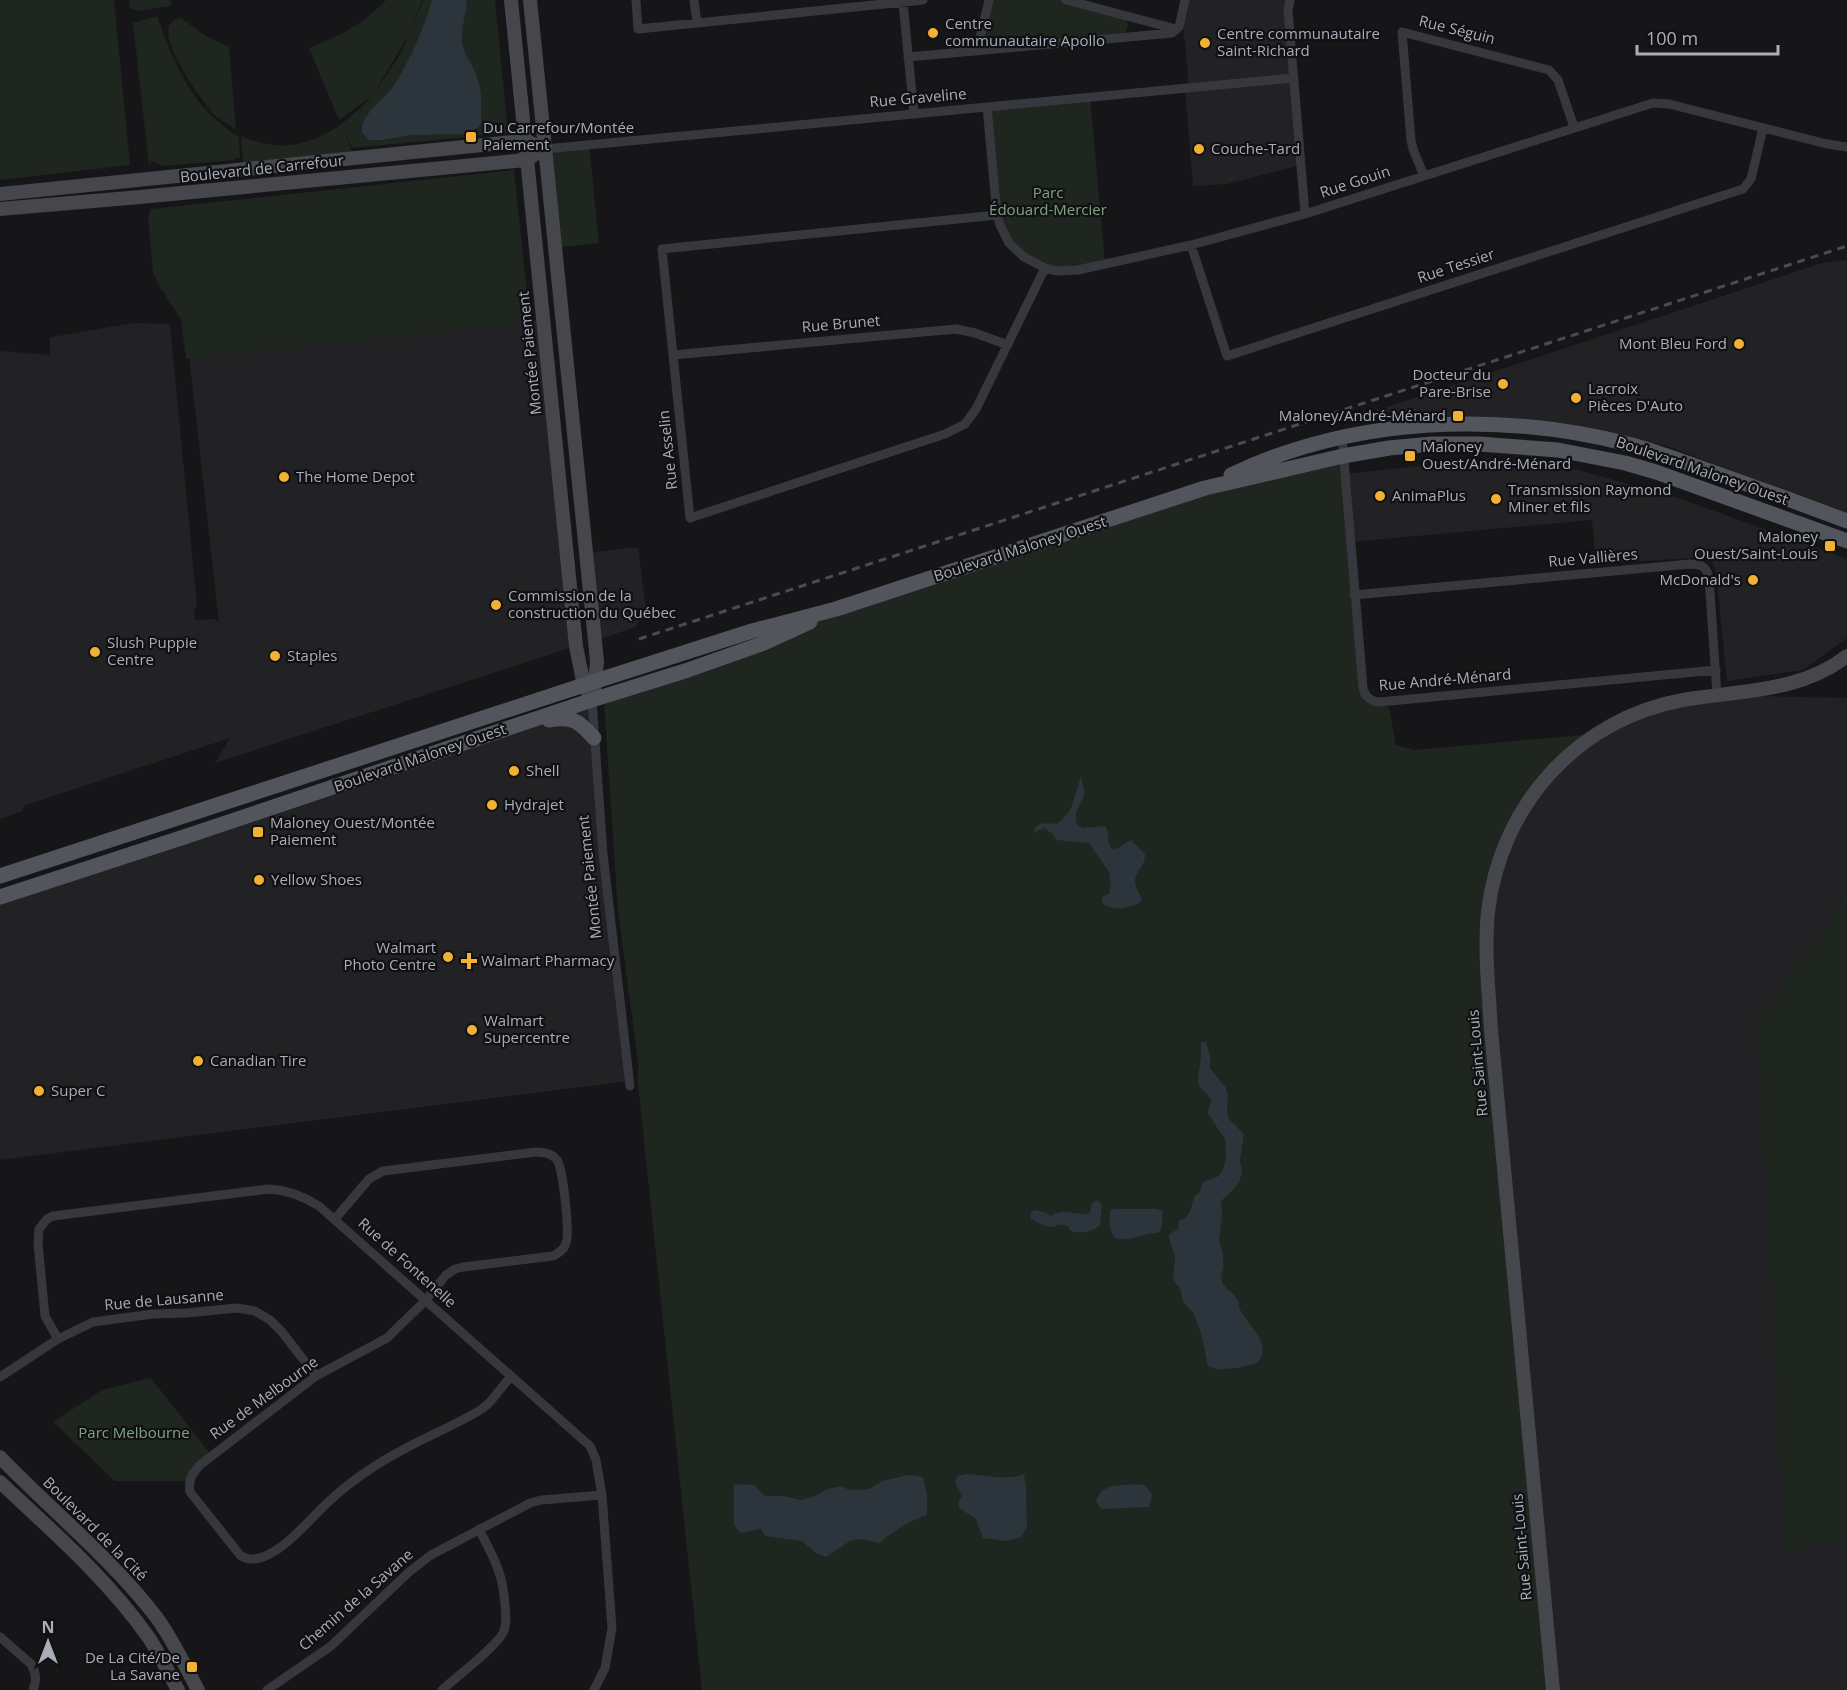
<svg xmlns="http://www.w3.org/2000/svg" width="1847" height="1690" font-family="'Open Sans',sans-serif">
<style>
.built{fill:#222225}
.green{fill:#1e261f}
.water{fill:#2c353c}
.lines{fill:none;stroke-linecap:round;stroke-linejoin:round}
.street{stroke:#37383d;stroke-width:9}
.secondary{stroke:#45474d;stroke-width:14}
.primary{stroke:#53555c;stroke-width:15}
.rail{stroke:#4a4c52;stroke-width:3;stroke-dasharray:8 6;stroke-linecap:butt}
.poi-dot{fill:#f2b134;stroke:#111113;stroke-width:2}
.labels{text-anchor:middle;stroke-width:4.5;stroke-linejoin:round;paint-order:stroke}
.poi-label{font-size:15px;fill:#a8adb8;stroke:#111113;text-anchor:start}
.street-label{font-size:15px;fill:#a8adb8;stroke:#111113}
.park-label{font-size:15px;fill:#7fa381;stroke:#111113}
</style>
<rect width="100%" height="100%" fill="#161618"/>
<path class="built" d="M 1185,0 L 1287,0 L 1301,165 L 1227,184 L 1193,186 L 1185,88 L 1189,87 L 1182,12 Z
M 1847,260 L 1847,514 L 1667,446 L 1568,424 L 1375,411 L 1822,263 Z
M 544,319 L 576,646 L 215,763 L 230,738 L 23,806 L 23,811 L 0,819 L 0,351 L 50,355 L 50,338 L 57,336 L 134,323 L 170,324 L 197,605 L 194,610 L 195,620 L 215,619 L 219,623 L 189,355 Z
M 1491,458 L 1578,470 L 1681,499 L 1847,559 L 1847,638 L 1803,670 L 1727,681 L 1716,572 L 1710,557 L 1596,564 L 1592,520 L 1350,542 L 1345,474 Z
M 638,547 L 646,610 L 635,627 L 595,641 L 585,553 Z
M 1717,695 L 1847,698 L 1847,1690 L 1553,1690 L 1487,963 L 1503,854 L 1559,763 L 1638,712 Z
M 592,700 L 629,1081 L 0,1160 L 0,897 Z"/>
<path class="green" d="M 0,0 L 114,0 L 130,165 L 0,180 Z
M 129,0 L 171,0 L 171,6 L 137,11 L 130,8 Z
M 386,0 L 422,0 L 408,36 L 373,95 L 401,53 L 423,0 L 495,0 L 508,133 L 352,148 L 344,131 L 355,159 L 244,170 L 241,136 C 292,160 337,135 372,96 L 339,120 L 309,48 C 341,35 361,26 386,0 Z
M 989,0 L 1066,0 L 1126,16 L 1128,27 L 1122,38 L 977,51 Z
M 157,16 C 175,66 192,108 239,137 L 240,158 L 235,158 L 235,160 L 163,166 L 152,161 L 149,165 L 133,23 Z
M 181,18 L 206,36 L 229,47 L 236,129 C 229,125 223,122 217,117 C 204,105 142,21 181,18 Z
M 1090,97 L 1105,264 L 1066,271 L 1024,257 L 1000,225 L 987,107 Z
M 589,144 L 599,243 L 555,248 L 545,149 Z
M 514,170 L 530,323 L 186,359 L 181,319 L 160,287 L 153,273 L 148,218 L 151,209 Z
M 1343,456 L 1363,688 L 1389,708 L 1396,745 L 1414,750 L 1595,734 L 1582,743 L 1513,829 L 1487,926 L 1553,1690 L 702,1690 L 638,1084 L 638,1062 L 618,911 L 604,702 L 836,609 L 1056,538 Z
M 1847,896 L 1847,1540 L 1785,1552 L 1757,1023 Z
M 151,1378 L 211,1455 L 189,1481 L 115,1481 L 53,1422 L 102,1390 Z"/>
<path class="water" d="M 432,0 L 467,0 C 466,14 461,28 462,42 C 463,54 473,65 477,77 C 483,92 481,107 481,123 L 479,127 L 466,134 L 411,135 L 382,140 L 369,140 L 362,132 C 361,117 377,104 387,94 C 405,74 425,26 432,0 Z
M 1081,777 L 1085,793 L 1076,813 L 1076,824 L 1083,828 L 1105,826 C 1111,834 1105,842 1112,849 L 1118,848 L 1131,840 L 1145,854 C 1145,874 1125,872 1142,898 L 1140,903 C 1127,908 1114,912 1102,903 L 1102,897 L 1109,894 L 1111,885 L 1109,872 L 1089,843 L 1056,840 L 1053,834 L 1044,828 L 1033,833 C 1035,821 1047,823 1056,824 C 1075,813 1074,794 1081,777 Z
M 1201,1042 L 1206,1042 L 1210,1056 L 1210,1068 L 1226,1088 L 1228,1097 L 1227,1111 L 1229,1119 L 1244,1134 L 1240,1161 L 1242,1172 L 1240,1180 L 1234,1189 L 1221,1201 C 1223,1216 1221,1226 1219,1241 C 1223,1249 1224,1259 1223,1268 C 1222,1273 1220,1277 1222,1282 C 1225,1289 1234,1293 1238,1300 C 1242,1308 1237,1301 1240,1309 C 1246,1324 1275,1345 1257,1363 C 1245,1367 1217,1373 1208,1366 L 1202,1337 L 1194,1314 L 1183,1302 L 1180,1288 L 1174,1282 L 1173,1278 L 1175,1258 L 1169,1237 L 1170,1234 L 1178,1229 L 1179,1220 L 1184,1219 L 1190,1212 L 1194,1197 L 1200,1192 L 1203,1182 L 1219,1176 L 1223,1170 L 1226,1159 L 1225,1139 L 1208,1114 C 1208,1108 1211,1105 1211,1099 L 1199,1086 L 1198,1079 L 1201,1057 Z
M 1096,1200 L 1102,1204 L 1100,1225 C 1094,1231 1081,1235 1072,1231 C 1065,1227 1073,1228 1064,1225 C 1059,1223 1055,1227 1050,1227 C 1043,1226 1037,1222 1031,1219 L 1031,1212 L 1035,1210 L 1044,1212 L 1051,1216 C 1063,1208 1075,1215 1088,1214 L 1090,1212 L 1091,1204 Z
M 1115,1209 L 1156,1209 L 1163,1211 L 1161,1230 L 1158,1233 C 1141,1233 1132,1242 1115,1238 C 1109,1229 1109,1221 1110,1211 Z
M 967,1474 C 985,1475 1008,1481 1024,1474 L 1026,1487 L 1027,1528 L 1021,1537 L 1007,1541 L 983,1538 L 976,1519 L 959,1508 L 959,1500 L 962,1496 L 955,1482 L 957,1476 Z
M 909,1475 L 923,1477 L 927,1494 L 927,1515 C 909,1521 894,1531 879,1543 C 873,1542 866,1539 859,1539 C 849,1538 836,1552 826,1557 L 816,1553 L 802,1541 L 765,1536 L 761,1529 L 740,1533 L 734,1525 L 734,1484 L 754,1485 L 765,1496 L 783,1496 L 801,1500 L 815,1496 L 828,1489 L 841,1486 L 849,1490 L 869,1489 L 882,1481 Z
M 1135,1484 L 1145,1485 L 1152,1495 L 1149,1507 L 1101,1509 L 1096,1501 L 1101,1491 L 1112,1486 Z"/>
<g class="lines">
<path class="street" d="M 636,0 L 638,29 L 923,0
M 694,0 L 697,23
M 1066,0 L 1176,29
M 1290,0 L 1288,10 L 1305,214
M 903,3 L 914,114
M 977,51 L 989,0
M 908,57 L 1172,33 L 1179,27 L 1185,0
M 987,107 L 997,215 L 1000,225 L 1009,243 L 1024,257 L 1045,268 L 1056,271 L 1078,270 L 1191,245 L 1305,214 L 1653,103 L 1669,104 L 1827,144 L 1847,147
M 545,149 L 1293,78
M 1424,176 L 1413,149 L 1411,140 L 1402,32 L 1549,70 L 1558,80 L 1574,127
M 997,215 L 662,249 L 690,518 L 945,434 L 965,424 L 976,409 L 1045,268
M 1191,245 L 1227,356 L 1743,189 L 1751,179 L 1763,128
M 673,355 L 956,329 L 975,333 L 1008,345
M 1342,437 L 1363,688 C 1365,697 1371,702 1380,702 L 1716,670
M 1354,595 L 1690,564 C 1701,564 1707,567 1709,578 L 1717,695
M 592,700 L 603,854 L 630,1086
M 335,1219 L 369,1179 L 383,1171 L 536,1152 C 544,1152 552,1153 557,1160 C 563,1167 570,1234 566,1243 C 564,1250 559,1253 553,1256 L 463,1267 L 455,1269 L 446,1275 L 425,1301 L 387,1338 L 316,1376 L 200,1465 C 192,1474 188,1480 190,1492 L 240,1555 C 266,1574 308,1521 325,1505 C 349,1482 379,1462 408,1447 C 433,1434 459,1423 482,1409 L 490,1402 L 511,1376
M 58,1339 L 45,1316 L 38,1244 L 39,1229 L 47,1219 L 53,1216 L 269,1189 C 288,1190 303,1196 319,1206 L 590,1446 L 596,1460 L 602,1495 L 612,1628 L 605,1668 L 594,1690
M 0,1377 L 58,1339 L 93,1322 L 153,1314 L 186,1313 L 237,1308 L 255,1311 L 270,1320 L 282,1332 L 316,1376
M 0,1637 L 31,1664 C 36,1673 37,1680 33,1690
M 267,1690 L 331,1646 L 409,1572 L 431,1555 L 530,1503 L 541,1500 L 602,1495
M 442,1690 C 456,1677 495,1648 503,1633 C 507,1625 506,1615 505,1606 C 503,1572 494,1559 479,1529"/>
<path class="secondary" d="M 511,0 L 576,646 L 584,686 L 592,700
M 530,0 L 595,641 L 597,662 L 594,690
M 0,194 L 513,142 L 526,141 L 535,145
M 0,209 L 140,197 L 516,161 L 528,159 L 535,154
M 0,1457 C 52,1511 111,1558 157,1618 C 173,1640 185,1666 198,1690
M 0,1482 C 52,1531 108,1579 149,1638 C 160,1655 169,1673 178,1690
M 1553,1690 L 1491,1030 C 1489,992 1484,951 1488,912 C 1500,806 1577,719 1683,700 C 1739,690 1800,693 1847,656"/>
<path class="primary" d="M 1231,475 C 1352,417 1498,411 1628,444 C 1650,449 1671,458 1693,465 C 1744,483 1796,502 1847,521
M 549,720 C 573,716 579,721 594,738
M 0,876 L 596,681 L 752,631 L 836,609 L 1205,488 L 1343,456 L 1389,448 L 1432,444 L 1479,444 L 1558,450 L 1625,463 L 1656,472 L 1847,541
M 0,897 L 184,837 L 592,700 L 685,671 L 764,643 L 810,622"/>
<path class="rail" d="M 639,639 L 1847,246"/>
</g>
<g class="poi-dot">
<circle cx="933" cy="33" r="6"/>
<circle cx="1205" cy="43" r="6"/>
<rect x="465" y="131" width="12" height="12" rx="3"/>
<circle cx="1199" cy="149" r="6"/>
<circle cx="1739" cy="344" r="6"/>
<circle cx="1503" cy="384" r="6"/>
<circle cx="1576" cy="398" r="6"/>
<rect x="1452" y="410" width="12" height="12" rx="3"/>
<rect x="1404" y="450" width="12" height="12" rx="3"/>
<circle cx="284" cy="477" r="6"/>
<circle cx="1380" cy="496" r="6"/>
<circle cx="1496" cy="499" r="6"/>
<rect x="1824" y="540" width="12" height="12" rx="3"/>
<circle cx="1753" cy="580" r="6"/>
<circle cx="496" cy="605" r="6"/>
<circle cx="95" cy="652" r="6"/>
<circle cx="275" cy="656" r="6"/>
<circle cx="514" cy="771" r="6"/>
<circle cx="492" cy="805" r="6"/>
<rect x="252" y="826" width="12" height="12" rx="3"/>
<circle cx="259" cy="880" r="6"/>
<circle cx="448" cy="957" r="6"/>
<path d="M466 952h6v6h6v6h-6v6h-6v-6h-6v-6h6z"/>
<circle cx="472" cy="1030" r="6"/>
<circle cx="198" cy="1061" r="6"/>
<circle cx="39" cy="1091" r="6"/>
<rect x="186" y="1661" width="12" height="12" rx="3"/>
</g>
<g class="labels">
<g class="poi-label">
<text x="945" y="29">Centre<tspan x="945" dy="17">communautaire Apollo</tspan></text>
<text x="1217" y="39">Centre communautaire<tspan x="1217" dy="17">Saint-Richard</tspan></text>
<text x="483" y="133">Du Carrefour/Montée<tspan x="483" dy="17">Paiement</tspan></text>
<text x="1211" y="154">Couche-Tard</text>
<text x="1727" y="349" text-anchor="end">Mont Bleu Ford</text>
<text x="1491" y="380" text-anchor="end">Docteur du<tspan x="1491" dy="17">Pare-Brise</tspan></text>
<text x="1588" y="394">Lacroix<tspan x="1588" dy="17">Pièces D'Auto</tspan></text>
<text x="1446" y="421" text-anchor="end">Maloney/André-Ménard</text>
<text x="1422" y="452">Maloney<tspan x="1422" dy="17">Ouest/André-Ménard</tspan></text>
<text x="296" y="482">The Home Depot</text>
<text x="1508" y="495">Transmission Raymond<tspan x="1508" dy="17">Miner et fils</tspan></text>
<text x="1392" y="501">AnimaPlus</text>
<text x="1818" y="542" text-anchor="end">Maloney<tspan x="1818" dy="17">Ouest/Saint-Louis</tspan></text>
<text x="1741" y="585" text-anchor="end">McDonald's</text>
<text x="508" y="601">Commission de la<tspan x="508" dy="17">construction du Québec</tspan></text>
<text x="107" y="648">Slush Puppie<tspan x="107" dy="17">Centre</tspan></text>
<text x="287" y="661">Staples</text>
<text x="526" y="776">Shell</text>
<text x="504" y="810">Hydrajet</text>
<text x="270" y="828">Maloney Ouest/Montée<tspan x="270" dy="17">Paiement</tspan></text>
<text x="271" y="885">Yellow Shoes</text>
<text x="436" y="953" text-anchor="end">Walmart<tspan x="436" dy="17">Photo Centre</tspan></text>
<text x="481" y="966">Walmart Pharmacy</text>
<text x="484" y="1026">Walmart<tspan x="484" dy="17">Supercentre</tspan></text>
<text x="210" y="1066">Canadian Tire</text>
<text x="51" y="1096">Super C</text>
<text x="180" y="1663" text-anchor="end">De La Cité/De<tspan x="180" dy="17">La Savane</tspan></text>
</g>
<g class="street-label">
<text transform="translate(1457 30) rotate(14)" y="5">Rue Séguin</text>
<text transform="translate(918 98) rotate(-5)" y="5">Rue Graveline</text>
<text transform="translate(262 169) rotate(-6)" y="5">Boulevard de Carrefour</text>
<text transform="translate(1355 182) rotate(-18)" y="5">Rue Gouin</text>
<text transform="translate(1456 266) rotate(-18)" y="5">Rue Tessier</text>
<text transform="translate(841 324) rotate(-5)" y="5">Rue Brunet</text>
<text transform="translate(530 353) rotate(-96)" y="5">Montée Paiement</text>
<text transform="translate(668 450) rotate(-96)" y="5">Rue Asselin</text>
<text transform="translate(1702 471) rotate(19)" y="5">Boulevard Maloney Ouest</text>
<text transform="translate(1020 549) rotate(-18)" y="5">Boulevard Maloney Ouest</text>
<text transform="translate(1593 558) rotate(-5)" y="5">Rue Vallières</text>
<text transform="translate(1445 680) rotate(-5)" y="5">Rue André-Ménard</text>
<text transform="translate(420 758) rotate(-19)" y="5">Boulevard Maloney Ouest</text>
<text transform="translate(590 877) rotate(-96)" y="5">Montée Paiement</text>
<text transform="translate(1478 1063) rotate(-95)" y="5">Rue Saint-Louis</text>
<text transform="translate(407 1263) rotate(42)" y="5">Rue de Fontenelle</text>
<text transform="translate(164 1300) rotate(-5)" y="5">Rue de Lausanne</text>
<text transform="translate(264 1398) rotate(-36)" y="5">Rue de Melbourne</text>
<text transform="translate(95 1529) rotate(45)" y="5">Boulevard de la Cité</text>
<text transform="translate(1522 1547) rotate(-95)" y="5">Rue Saint-Louis</text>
<text transform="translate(356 1600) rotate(-41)" y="5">Chemin de la Savane</text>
</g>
<g class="park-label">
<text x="1048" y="198">Parc<tspan x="1048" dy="17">Édouard-Mercier</tspan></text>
<text x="134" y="1438">Parc Melbourne</text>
</g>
</g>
<g transform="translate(48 1642)" stroke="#111113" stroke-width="4.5" paint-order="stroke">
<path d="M0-4.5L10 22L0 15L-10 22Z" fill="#a8adb8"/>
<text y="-9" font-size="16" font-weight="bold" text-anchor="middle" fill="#a8adb8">N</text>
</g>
<path d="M1637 45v9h141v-9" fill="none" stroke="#a8adb8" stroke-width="3"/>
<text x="1646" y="45" font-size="18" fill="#a8adb8" stroke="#111113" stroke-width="4.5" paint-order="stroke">100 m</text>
</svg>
